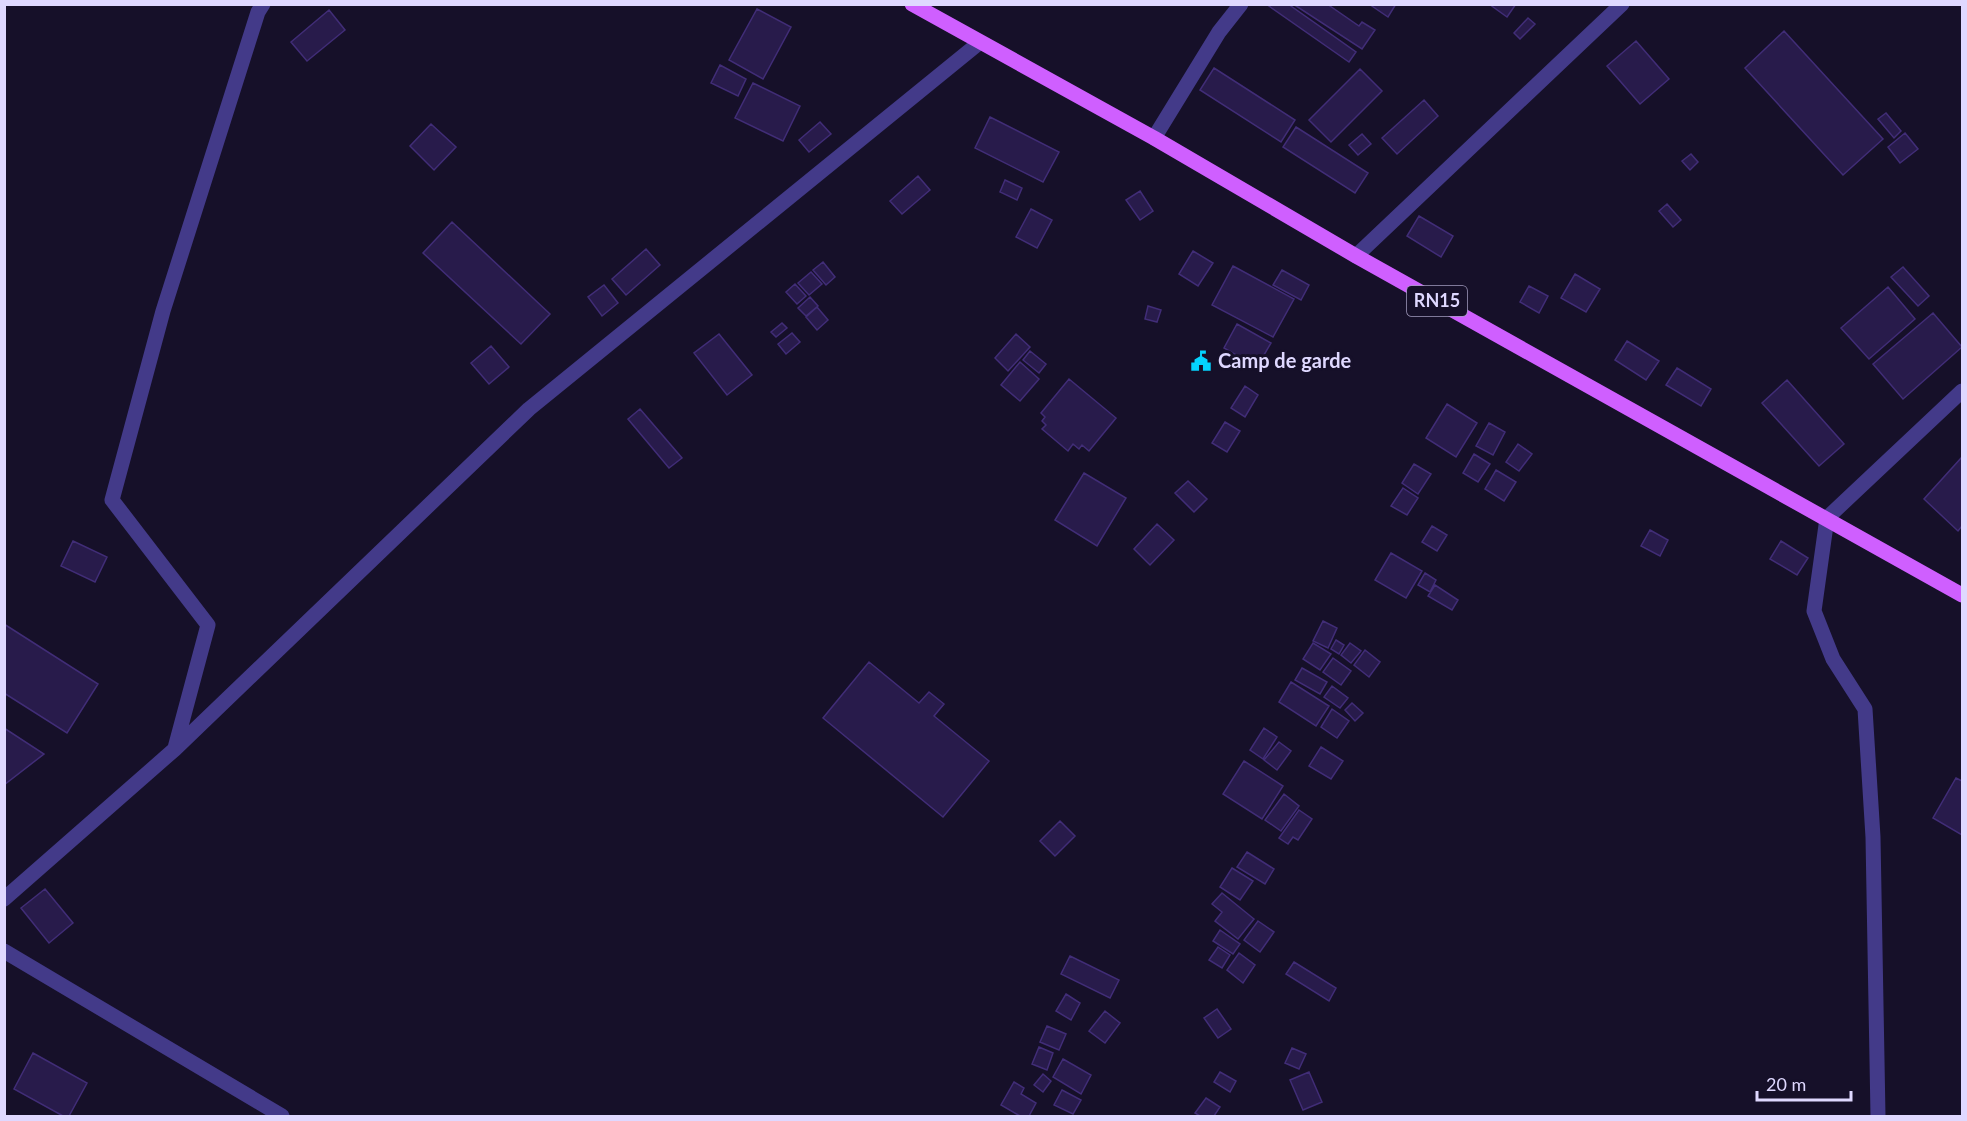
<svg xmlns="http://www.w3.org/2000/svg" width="1967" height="1121" font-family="Lato,sans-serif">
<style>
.building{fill:#281b4b;stroke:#412d77;stroke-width:1.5}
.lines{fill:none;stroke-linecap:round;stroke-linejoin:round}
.minor{stroke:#433a89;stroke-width:15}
.major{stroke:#cf5fff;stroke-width:15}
.labels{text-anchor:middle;stroke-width:6;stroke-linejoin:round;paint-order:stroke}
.shield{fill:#161029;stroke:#a39cbf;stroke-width:1.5}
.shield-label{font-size:18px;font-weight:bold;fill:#dfd8ff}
.poi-label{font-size:20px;font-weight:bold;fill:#dfd8ff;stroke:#161029;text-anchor:start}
</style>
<rect width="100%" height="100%" fill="#161029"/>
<path class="building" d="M 1266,4 L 1288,4 L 1356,52 L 1349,62 Z
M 1293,4 L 1327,4 L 1359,26 L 1362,22 L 1375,30 L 1362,49 Z
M 1369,4 L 1396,4 L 1388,17 Z
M 1489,4 L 1516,4 L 1507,17 Z
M 757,9 L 791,27 L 763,79 L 729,60 Z
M 329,10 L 345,30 L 307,61 L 291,42 Z
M 1528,18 L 1535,24 L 1520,39 L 1514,33 Z
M 1784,31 L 1883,139 L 1843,175 L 1745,68 Z
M 1636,41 L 1669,79 L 1640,104 L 1607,66 Z
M 720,65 L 746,79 L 738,96 L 711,83 Z
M 1214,68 L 1295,120 L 1281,142 L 1200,90 Z
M 1360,69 L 1382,91 L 1331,142 L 1309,120 Z
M 753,83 L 800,106 L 783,141 L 735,118 Z
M 1424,100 L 1438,116 L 1397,154 L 1382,138 Z
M 1886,113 L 1901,131 L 1894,138 L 1878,119 Z
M 990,117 L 1059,152 L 1043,182 L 975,148 Z
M 820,122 L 831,134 L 809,152 L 799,140 Z
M 431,124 L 456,147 L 434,170 L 410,146 Z
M 1296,127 L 1368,173 L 1355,193 L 1283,147 Z
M 1905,133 L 1918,149 L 1900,163 L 1888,147 Z
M 1362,134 L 1371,144 L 1358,155 L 1349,145 Z
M 1691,154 L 1698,162 L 1690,170 L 1682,161 Z
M 918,176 L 930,190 L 902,214 L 890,201 Z
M 1005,180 L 1022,188 L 1017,200 L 1000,192 Z
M 1140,191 L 1153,211 L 1140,220 L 1126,200 Z
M 1667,204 L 1681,220 L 1673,227 L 1659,211 Z
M 1031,209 L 1052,220 L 1037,248 L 1016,237 Z
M 1419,216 L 1453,236 L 1441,257 L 1407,236 Z
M 452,222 L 550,314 L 521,344 L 423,253 Z
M 646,249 L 660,265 L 626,295 L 612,279 Z
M 1193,251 L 1213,263 L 1198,286 L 1179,274 Z
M 823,262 L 835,277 L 826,285 L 813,270 Z
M 1233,266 L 1294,299 L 1273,337 L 1212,305 Z
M 1903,267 L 1929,296 L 1918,306 L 1891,277 Z
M 1282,270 L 1309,285 L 1301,300 L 1273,285 Z
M 811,272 L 822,284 L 809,295 L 798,283 Z
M 1575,274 L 1600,289 L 1586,312 L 1561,298 Z
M 795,284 L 806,296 L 797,304 L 786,292 Z
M 604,285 L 618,303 L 602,316 L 588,297 Z
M 1529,286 L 1548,296 L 1539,313 L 1520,302 Z
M 1888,287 L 1915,319 L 1869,359 L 1841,328 Z
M 810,297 L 818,306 L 806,316 L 798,308 Z
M 1148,306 L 1161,310 L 1157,322 L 1145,319 Z
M 817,307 L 828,320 L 817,330 L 806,317 Z
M 1933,313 L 1962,347 L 1903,399 L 1873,364 Z
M 782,323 L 787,328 L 776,337 L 771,332 Z
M 1237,324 L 1271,343 L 1257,367 L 1224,348 Z
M 792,333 L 800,342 L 786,354 L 778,344 Z
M 719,334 L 752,375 L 727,395 L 694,353 Z
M 1016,334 L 1030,347 L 1008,371 L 995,358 Z
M 1627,341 L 1659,361 L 1646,380 L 1615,360 Z
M 491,346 L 509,367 L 489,384 L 471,363 Z
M 1030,351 L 1046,364 L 1039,373 L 1023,360 Z
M 1020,362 L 1039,379 L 1020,401 L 1001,385 Z
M 1677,368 L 1711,389 L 1701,406 L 1666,385 Z
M 1069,379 L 1116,418 L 1089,451 L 1082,445 L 1079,449 L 1073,444 L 1068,451 L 1042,429 L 1046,425 L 1042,421 L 1045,417 L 1041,413 Z
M 1787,380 L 1844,444 L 1819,466 L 1762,403 Z
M 1245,386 L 1258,395 L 1245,417 L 1231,408 Z
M 1447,404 L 1477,423 L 1456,457 L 1426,438 Z
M 640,409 L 682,458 L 669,468 L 628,419 Z
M 1225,422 L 1240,431 L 1227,452 L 1212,443 Z
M 1489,423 L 1505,432 L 1493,455 L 1476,446 Z
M 1518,444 L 1532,454 L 1519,471 L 1506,462 Z
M 1474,454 L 1490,464 L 1478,482 L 1463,473 Z
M 1962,457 L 1962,526 L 1958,531 L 1924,499 Z
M 1414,464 L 1431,474 L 1418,494 L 1402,483 Z
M 1496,470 L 1516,482 L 1504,501 L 1485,489 Z
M 1084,473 L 1126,498 L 1097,546 L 1055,520 Z
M 1188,481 L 1207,499 L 1194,512 L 1175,493 Z
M 1403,488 L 1418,498 L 1407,515 L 1391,506 Z
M 1157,524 L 1174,540 L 1150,565 L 1134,549 Z
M 1432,526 L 1447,535 L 1437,551 L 1422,542 Z
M 1650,530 L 1668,540 L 1660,556 L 1641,546 Z
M 73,541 L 107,557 L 95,582 L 61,566 Z
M 1781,541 L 1808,558 L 1797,575 L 1770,559 Z
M 1391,553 L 1422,571 L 1406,598 L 1375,580 Z
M 1425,573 L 1436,580 L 1430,592 L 1418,585 Z
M 1435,585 L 1458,600 L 1452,610 L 1428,596 Z
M 1323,621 L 1337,628 L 1328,648 L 1313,641 Z
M 4,624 L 98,684 L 67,733 L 4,693 Z
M 1336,640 L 1344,645 L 1339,654 L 1331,649 Z
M 1313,643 L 1331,654 L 1320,670 L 1303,659 Z
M 1350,643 L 1361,651 L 1351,663 L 1341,655 Z
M 1365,650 L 1380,662 L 1369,677 L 1354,665 Z
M 1333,658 L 1351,671 L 1341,685 L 1323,672 Z
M 869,662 L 919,703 L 929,692 L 944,704 L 934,716 L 989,761 L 943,817 L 823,718 Z
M 1302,668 L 1327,682 L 1320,694 L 1295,680 Z
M 1291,682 L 1329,706 L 1316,726 L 1279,702 Z
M 1332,686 L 1348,698 L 1340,708 L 1324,697 Z
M 1352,703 L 1363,713 L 1355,721 L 1345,710 Z
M 1332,709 L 1349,721 L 1337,738 L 1321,727 Z
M 4,728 L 44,754 L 4,785 Z
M 1264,728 L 1277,737 L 1263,759 L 1250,750 Z
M 1279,742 L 1291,751 L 1277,770 L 1264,760 Z
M 1321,747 L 1343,761 L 1331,779 L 1309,766 Z
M 1244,761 L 1283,786 L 1262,819 L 1223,794 Z
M 1956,778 L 1962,781 L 1962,835 L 1933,818 Z
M 1284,794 L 1299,806 L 1281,831 L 1265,820 Z
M 1299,810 L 1312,819 L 1298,840 L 1293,837 L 1288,844 L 1279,838 Z
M 1060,821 L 1075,836 L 1055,856 L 1040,841 Z
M 1247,852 L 1274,869 L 1265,884 L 1237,867 Z
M 1232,868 L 1253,881 L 1240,900 L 1220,887 Z
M 45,889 L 73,923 L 49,943 L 21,908 Z
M 1222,893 L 1254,919 L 1238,939 L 1215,921 L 1222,912 L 1212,904 Z
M 1258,921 L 1274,932 L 1260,952 L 1244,940 Z
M 1220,930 L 1240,944 L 1233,954 L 1213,941 Z
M 1218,947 L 1230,955 L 1222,968 L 1209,960 Z
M 1239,953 L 1255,965 L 1243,983 L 1227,970 Z
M 1070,956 L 1119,980 L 1110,998 L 1061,974 Z
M 1294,962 L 1336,988 L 1329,1001 L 1286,974 Z
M 1066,994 L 1080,1003 L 1071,1020 L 1056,1011 Z
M 1217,1009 L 1231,1029 L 1218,1038 L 1204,1018 Z
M 1105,1011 L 1120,1023 L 1105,1043 L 1089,1031 Z
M 1047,1026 L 1066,1034 L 1059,1050 L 1040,1042 Z
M 1039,1047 L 1053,1053 L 1047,1070 L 1032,1064 Z
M 1292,1048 L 1306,1054 L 1299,1069 L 1285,1063 Z
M 33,1053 L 87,1083 L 69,1116 L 63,1116 L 14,1089 Z
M 1063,1059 L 1091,1075 L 1081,1094 L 1053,1077 Z
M 1220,1072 L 1236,1081 L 1230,1092 L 1214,1082 Z
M 1309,1072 L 1322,1102 L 1303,1110 L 1290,1080 Z
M 1043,1074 L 1051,1081 L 1043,1092 L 1034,1085 Z
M 1014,1082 L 1024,1088 L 1021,1094 L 1036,1103 L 1029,1116 L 1020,1116 L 1001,1105 Z
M 1062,1090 L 1081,1100 L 1073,1114 L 1054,1105 Z
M 1206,1098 L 1220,1107 L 1214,1116 L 1200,1116 L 1195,1113 Z"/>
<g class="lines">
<path class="minor" d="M 1154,138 L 1219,32 L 1241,4
M 1356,256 L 1622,4
M 175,748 L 208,625 L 112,500 L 163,311 L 258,12 L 263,4
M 4,899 L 175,749 L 529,409 L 979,43
M 4,951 L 282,1116
M 1878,1116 L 1873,837 L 1865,709 L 1833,659 L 1814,611 L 1827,518 L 1962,391"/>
<path class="major" d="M 912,4 L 1154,138 L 1356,256 L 1962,595"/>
</g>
<defs>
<g id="civic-bare" transform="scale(1.62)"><path d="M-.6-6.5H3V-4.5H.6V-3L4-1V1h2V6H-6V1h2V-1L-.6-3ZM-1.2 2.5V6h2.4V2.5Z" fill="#04d3ff" stroke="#161029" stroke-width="2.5" paint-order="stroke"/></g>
</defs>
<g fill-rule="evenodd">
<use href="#civic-bare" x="1201" y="361"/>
</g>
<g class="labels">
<rect class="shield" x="1407" y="286" width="60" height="30" rx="4.5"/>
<g class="shield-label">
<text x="1437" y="307">RN15</text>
</g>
<g class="poi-label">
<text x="1218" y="368">Camp de garde</text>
</g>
</g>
<rect width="1967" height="1121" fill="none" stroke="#dfd8ff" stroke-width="12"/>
<path d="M1757 1091v9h94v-9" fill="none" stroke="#dfd8ff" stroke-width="3"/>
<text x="1766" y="1091" font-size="18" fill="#dfd8ff" stroke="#161029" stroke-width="4.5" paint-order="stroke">20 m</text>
</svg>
